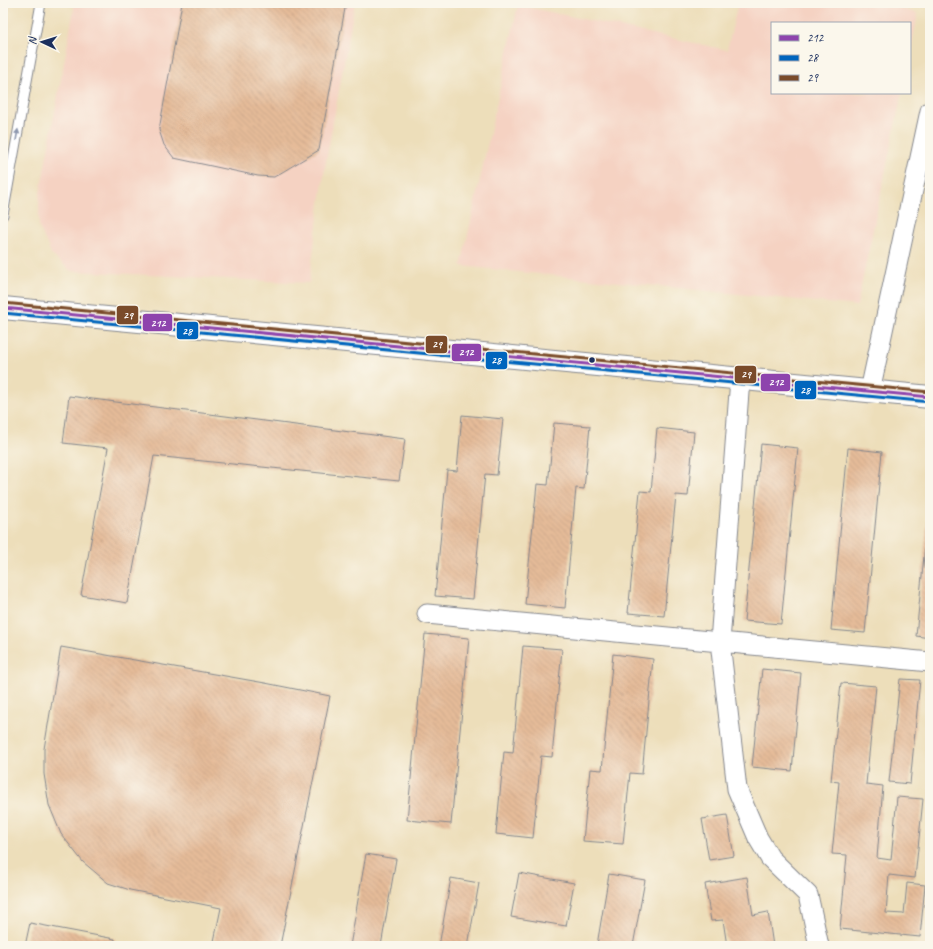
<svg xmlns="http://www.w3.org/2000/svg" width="933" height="949" font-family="Caveat,sans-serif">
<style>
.built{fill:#f5d2c2}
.building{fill:url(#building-back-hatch)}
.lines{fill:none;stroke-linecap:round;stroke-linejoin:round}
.service-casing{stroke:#84868c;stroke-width:11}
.minor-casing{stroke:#84868c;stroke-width:21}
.tertiary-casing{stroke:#84868c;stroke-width:24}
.service{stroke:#fff;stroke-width:9}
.minor{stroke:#fff;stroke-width:19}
.tertiary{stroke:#fff;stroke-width:22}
.bus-1-casing{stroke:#fbf7ec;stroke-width:6}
.bus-2-casing{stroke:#fbf7ec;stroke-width:6}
.bus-3-casing{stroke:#fbf7ec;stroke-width:6}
.bus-1{stroke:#8e44ad;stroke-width:3}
.bus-2{stroke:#0065bd;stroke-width:3}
.bus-3{stroke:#7a4b2a;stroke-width:3}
.oneway{fill:#8d97ae}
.bus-dot{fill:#1b2f5e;stroke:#fbf7ec;stroke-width:1.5}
.line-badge{stroke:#fbf7ec;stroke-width:1.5}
.badge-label{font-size:11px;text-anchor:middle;font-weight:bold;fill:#fff}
</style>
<defs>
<pattern id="building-back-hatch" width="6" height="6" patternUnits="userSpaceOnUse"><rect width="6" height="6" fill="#e5bb99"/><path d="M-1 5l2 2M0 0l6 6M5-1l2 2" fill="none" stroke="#c4a186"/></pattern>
</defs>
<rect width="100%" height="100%" fill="#fbf7ec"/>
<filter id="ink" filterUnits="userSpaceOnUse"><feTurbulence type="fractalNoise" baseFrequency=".025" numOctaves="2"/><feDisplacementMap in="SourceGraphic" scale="8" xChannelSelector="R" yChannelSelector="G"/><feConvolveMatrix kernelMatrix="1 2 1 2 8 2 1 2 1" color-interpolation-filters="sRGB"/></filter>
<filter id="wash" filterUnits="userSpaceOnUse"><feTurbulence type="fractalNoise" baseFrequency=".012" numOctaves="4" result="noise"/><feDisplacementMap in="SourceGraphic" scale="16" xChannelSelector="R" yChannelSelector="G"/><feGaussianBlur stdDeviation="0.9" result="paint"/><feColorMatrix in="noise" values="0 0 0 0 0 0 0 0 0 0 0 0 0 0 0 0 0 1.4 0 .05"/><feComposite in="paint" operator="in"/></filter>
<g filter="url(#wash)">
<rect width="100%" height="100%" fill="#eddeba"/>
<path class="built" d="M 75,3 L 355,3 L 325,167 L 309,283 L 71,271 L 52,255 L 39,227 L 39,198 Z
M 738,3 L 885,3 L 918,14 L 910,53 L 910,23 L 772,23 L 772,93 L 902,93 L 857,306 L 461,266 L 518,5 L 727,50 Z"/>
<g id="blocks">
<path class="building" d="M 182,3 L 346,3 L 319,150 L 274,177 L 258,176 L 174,158 L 164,145 L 159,130 Z
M 69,396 L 405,439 L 399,481 L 154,456 L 127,603 L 81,595 L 108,448 L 63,443 Z
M 462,415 L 503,419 L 497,475 L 485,474 L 473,599 L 435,596 L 447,470 L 457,471 Z
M 554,423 L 590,426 L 584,489 L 576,488 L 565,608 L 525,604 L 537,484 L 548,485 Z
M 657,428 L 694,432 L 688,496 L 676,495 L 664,616 L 628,613 L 640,491 L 651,492 Z
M 761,444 L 798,448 L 781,624 L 744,621 Z
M 848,448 L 882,452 L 865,633 L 831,630 Z
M 929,505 L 930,505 L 930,638 L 916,636 Z
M 425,634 L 469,638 L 451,824 L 407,820 Z
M 523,646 L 562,649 L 552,757 L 541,756 L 533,838 L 496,834 L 504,752 L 513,753 Z
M 61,647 L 265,683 L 330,696 L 280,946 L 213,946 L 221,908 L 130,890 L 108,883 L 83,862 L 61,834 L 49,805 L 44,774 L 44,749 Z
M 613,654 L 653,659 L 642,774 L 630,773 L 623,844 L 583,841 L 590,769 L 602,770 Z
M 762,669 L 801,673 L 792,771 L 752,767 Z
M 900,679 L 920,680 L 910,784 L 889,782 Z
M 841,683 L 876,686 L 866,784 L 883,786 L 877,858 L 891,860 L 897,797 L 923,799 L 915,878 L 889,875 L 886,913 L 904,914 L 907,883 L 925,885 L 920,937 L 840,929 L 847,855 L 832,854 L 839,782 L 831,781 Z
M 727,815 L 734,856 L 709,860 L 702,819 Z
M 366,854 L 396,859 L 381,946 L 350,946 Z
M 519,873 L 574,883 L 566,926 L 511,917 Z
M 609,874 L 645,880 L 633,946 L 602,946 L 597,945 Z
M 747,877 L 753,915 L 768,912 L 773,946 L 727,946 L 723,920 L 711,921 L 705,884 Z
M 451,878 L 479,883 L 468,946 L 439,946 Z
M 30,923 L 115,939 L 114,946 L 25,946 Z"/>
</g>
</g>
<g filter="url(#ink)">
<use href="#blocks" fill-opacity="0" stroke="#84868c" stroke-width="1"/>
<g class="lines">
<g class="service-casing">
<path id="service" d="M 3,215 L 41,3"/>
</g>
<g class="minor-casing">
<path id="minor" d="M 740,379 L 720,642 L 737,789 L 758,838 L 770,858 L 808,895 L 819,946
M 870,391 L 930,111
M 427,614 L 720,642 L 930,662"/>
</g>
<g class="tertiary-casing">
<path id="tertiary" d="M 3,308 L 930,397"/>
</g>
<use href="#service" class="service"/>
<use href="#minor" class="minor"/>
<use href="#tertiary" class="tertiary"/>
<g class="bus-1-casing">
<path id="bus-1" d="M 3,308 L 930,397"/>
</g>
<g class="bus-2-casing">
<path id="bus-2" d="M 3,313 L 930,402"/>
</g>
<g class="bus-3-casing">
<path id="bus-3" d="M 3,303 L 930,392"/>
</g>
<use href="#bus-1" class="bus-1"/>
<use href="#bus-2" class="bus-2"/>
<use href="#bus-3" class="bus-3"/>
</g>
<defs><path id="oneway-solid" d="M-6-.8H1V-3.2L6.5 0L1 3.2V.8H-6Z"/></defs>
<use class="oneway" href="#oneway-solid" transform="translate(17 135) rotate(-80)"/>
</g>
<circle class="bus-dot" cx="592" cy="360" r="3.5"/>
<g class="line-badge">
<rect x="116" y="305" width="23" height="20" rx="4" fill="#7a4b2a"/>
<rect x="142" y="313" width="31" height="19" rx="4" fill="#8e44ad"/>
<rect x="176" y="321" width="23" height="19" rx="4" fill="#0065bd"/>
<rect x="425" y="335" width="23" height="19" rx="4" fill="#7a4b2a"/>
<rect x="451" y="343" width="31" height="19" rx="4" fill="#8e44ad"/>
<rect x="485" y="351" width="23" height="19" rx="4" fill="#0065bd"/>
<rect x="734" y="365" width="23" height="19" rx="4" fill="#7a4b2a"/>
<rect x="760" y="373" width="31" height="19" rx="4" fill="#8e44ad"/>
<rect x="794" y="380" width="23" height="20" rx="4" fill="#0065bd"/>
</g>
<g class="badge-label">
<text x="128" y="319">29</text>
<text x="158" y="327">212</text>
<text x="187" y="335">28</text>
<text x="437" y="348">29</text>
<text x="466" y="356">212</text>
<text x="496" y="364">28</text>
<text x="746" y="378">29</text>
<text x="776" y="386">212</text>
<text x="805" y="394">28</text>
</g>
<rect width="933" height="949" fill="none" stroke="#fbf7ec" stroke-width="16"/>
<rect x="771" y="22" width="140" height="72" fill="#fbf7ec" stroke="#a1a7b3"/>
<rect x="779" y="35" width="20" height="6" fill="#8e44ad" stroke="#a1a7b3"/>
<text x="807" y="42" font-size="12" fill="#1b2f5e">212</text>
<rect x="779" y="55" width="20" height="6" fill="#0065bd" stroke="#a1a7b3"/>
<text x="807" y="62" font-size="12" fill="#1b2f5e">28</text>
<rect x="779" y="75" width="20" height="6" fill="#7a4b2a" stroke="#a1a7b3"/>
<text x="807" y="82" font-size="12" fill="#1b2f5e">29</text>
<g transform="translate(42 42) rotate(274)" stroke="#fbf7ec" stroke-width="3" paint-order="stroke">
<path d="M0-3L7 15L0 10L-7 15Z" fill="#1b2f5e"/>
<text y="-6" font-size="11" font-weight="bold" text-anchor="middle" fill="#1b2f5e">N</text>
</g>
</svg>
